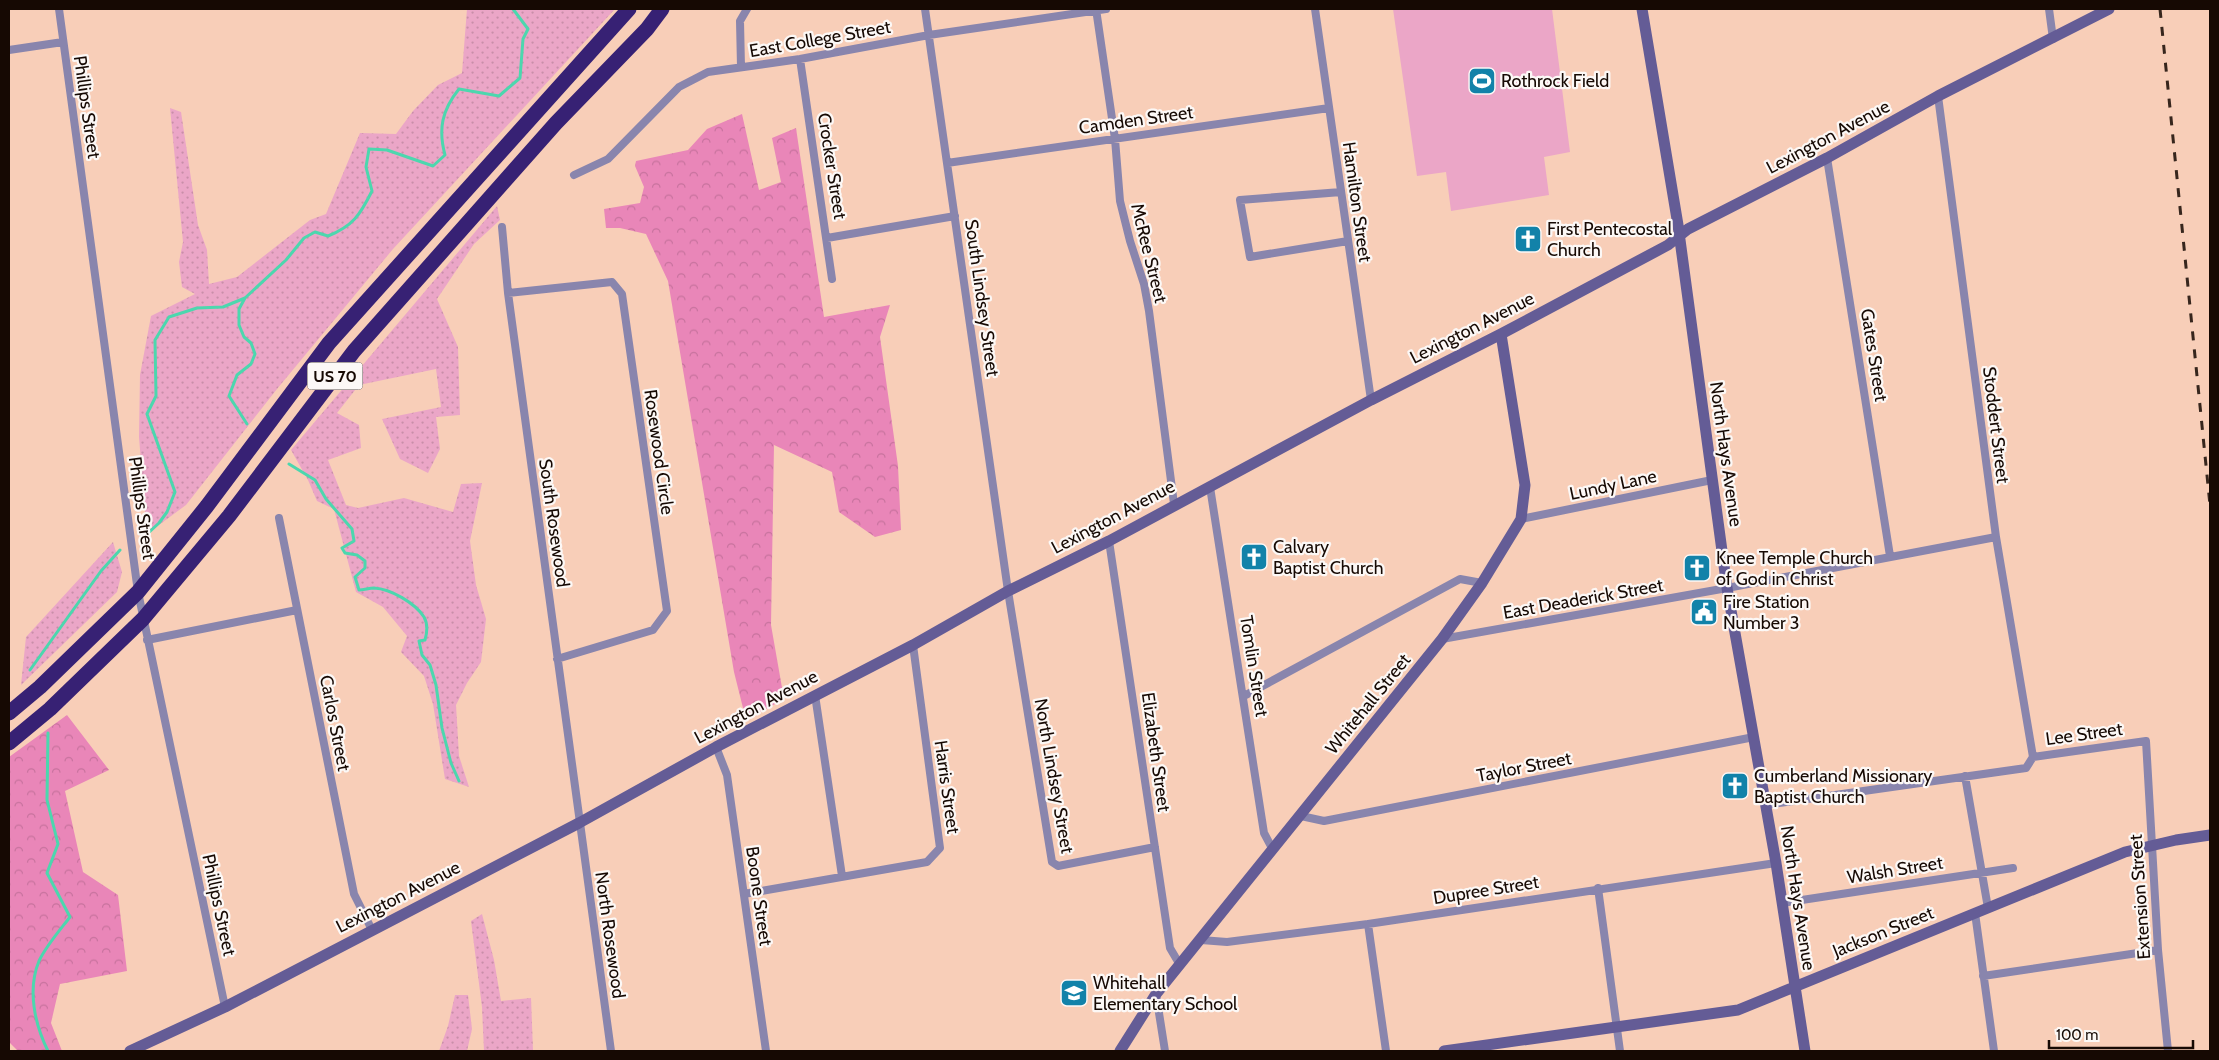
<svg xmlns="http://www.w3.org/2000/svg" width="2219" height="1060" font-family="Cabin,sans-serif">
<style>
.grass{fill:url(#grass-dots)}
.forest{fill:url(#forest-crowns)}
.green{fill:#eba6c7}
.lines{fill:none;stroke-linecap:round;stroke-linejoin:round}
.stream{stroke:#4cd7ae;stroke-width:3}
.street{stroke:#8985ad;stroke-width:8}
.secondary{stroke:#645c96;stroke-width:11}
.highway{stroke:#372174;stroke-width:15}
.rail{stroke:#37261d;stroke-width:3;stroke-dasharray:9 9;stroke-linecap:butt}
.labels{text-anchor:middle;stroke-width:4.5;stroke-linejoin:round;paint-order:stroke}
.shield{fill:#fcf8f6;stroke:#5b514c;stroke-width:1}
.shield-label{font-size:16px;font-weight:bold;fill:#160903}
.street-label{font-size:18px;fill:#160903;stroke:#fcf8f6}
.poi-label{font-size:18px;fill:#160903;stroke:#fcf8f6;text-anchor:start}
</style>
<defs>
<pattern id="grass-dots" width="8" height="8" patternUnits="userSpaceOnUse" patternTransform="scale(1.25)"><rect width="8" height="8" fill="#eba6c7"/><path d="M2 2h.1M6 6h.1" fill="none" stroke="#c98ea9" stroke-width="1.8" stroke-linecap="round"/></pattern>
<pattern id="forest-crowns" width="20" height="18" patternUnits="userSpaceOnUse" patternTransform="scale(1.25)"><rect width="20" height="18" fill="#e986b8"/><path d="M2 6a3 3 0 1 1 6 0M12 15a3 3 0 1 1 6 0" fill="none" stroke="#c7729d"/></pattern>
</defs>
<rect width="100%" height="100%" fill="#f8ceb8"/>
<path class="grass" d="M 467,9 L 615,9 L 393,249 L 277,389 L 186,505 L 144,536 L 146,525 L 139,437 L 140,375 L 151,316 L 195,294 L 182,287 L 179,262 L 183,242 L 170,108 L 181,112 L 198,225 L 207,250 L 209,284 L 237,277 L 310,220 L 326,214 L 360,133 L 396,134 L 413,111 L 438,85 L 462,73 Z
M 497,206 L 500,220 L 474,244 L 437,299 L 458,347 L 460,415 L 436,417 L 440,449 L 428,473 L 400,459 L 382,419 L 441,407 L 436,369 L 359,385 L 337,413 L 359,425 L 361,448 L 328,460 L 346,505 L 358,508 L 404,498 L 453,512 L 461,484 L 482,483 L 470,541 L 476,585 L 486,619 L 481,662 L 467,683 L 456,705 L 459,756 L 469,787 L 445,779 L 433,704 L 424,676 L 401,652 L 407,636 L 383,607 L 356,592 L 334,509 L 317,501 L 308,480 L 291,450 Z
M 113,542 L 122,572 L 117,592 L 21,685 L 26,637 Z
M 482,914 L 494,960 L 501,1001 L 531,998 L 533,1050 L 484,1051 L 482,1007 L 471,921 Z
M 455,995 L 468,995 L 472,1029 L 467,1051 L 439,1051 L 448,1026 Z"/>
<path class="forest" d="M 742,114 L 759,190 L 781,182 L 772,138 L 796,128 L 824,317 L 890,305 L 880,337 L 898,466 L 901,530 L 875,537 L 839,512 L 832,472 L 774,445 L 771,625 L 784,699 L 746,720 L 734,672 L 668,281 L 646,234 L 620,228 L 606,228 L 604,209 L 640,203 L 644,187 L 635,166 L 636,161 L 688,150 L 707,129 Z
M 67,715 L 109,770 L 65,791 L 83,872 L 118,895 L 127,971 L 60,984 L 51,1023 L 62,1051 L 18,1051 L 9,1042 L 9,757 Z"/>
<path class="green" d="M 1393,9 L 1552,9 L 1570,152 L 1544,157 L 1549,195 L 1451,211 L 1446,172 L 1417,176 Z"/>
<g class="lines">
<path class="stream" d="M 245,298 L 239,309 L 239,325 L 244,337 L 251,343 L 255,354 L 251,364 L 237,375 L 229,396 L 247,424
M 289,464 L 315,480 L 326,499 L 352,529 L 354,541 L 342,548 L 345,553 L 357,555 L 365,561 L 365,568 L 355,577 L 359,590 C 364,590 369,588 374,588 C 391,589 415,603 424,617 C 428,624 427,633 425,640 L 419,641 L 422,655 L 430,665 L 436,685 L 442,728 L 451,763 L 459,781
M 145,536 L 159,523 L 167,512 L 175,492 L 147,414 L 156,396 L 155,340 L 169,317 L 197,308 L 223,307 L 245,298 L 286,260 L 304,238 L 315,232 L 328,236 C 353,226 360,215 372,191 L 366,167 L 369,149 L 387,150 L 433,166 L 445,155 C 438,129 442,110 459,89 L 499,96 L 520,78 L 523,39 L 528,29 L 513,9
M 30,670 L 101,571 L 120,550
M 48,733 L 47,800 L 58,844 L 47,873 L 70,917 C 60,930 46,946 39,961 C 27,990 35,1025 48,1051"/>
<path class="street" d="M 59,9 L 138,592 L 225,1007
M 925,9 L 1008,591 L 1052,862 L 1058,866 L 1155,847
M 1096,9 L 1115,139 L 1120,201 L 1130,241 L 1144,284 L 1149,311 L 1174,504
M 1315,9 L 1371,400
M 2049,9 L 2053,39
M 9,50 L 63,42
M 800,59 L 832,279
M 741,67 L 740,21 L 747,9
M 1938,96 L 1996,537 L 2033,757
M 1827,158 L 1890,556
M 947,163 L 1329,108
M 574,175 L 608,159 L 679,87 L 708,72 L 800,59 L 929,35 L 1106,9
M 1341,192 L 1240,200 L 1250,257 L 1348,241
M 502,227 L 508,293 L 611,1051
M 827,238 L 955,216
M 508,293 L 612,282 L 622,294 L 667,611 L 653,630 L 557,659
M 1210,487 L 1264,833 L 1272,848
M 279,518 L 354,894 L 372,930
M 1521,519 L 1712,480
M 1109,541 L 1170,948 L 1180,965
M 1442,639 L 1727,588 L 1996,537
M 147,640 L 297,610
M 815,695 L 842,876
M 1244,696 L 1460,579 L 1482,583
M 716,747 L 727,775 L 766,1051
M 1965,776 L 1988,908
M 1765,805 L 2026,768 L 2033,757 L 2146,741 L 2158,950 L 2168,1051
M 1301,816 L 1324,821 L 1754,737
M 1598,888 L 1620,1051
M 744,894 L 927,862 L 940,848 L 913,645
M 1782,903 L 2013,868
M 1975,913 L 1994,1051
M 1368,924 L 1386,1051
M 1201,940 L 1227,942 L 1368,924 L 1776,863
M 1983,976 L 2158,950
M 1156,994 L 1165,1051"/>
<path class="secondary" d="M 1642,9 L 1678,225 L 1727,588 L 1776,863 L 1805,1051
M 130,1051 L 225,1007 L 579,823 L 716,747 L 913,645 L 1008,591 L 1109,541 L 1371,400 L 1501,334 L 1668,245 L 1688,229 L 1827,158 L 1938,96 L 2109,9
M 1120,1051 L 1156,994 L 1442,639 L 1482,583 L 1521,519 L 1525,485 L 1501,334
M 1444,1051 L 1738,1010 L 2125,852 L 2176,840 L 2210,835"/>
<path class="highway" d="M 9,713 L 40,687 L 138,592 L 207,506 L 329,343 L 629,9
M 9,743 L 50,709 L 143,619 L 229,516 L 354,351 L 556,123 L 647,29 L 662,9"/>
<path class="rail" d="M 2160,9 L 2210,505"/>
</g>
<defs>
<g id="stadium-square" transform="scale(1.4375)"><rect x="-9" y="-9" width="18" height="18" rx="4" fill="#1282a9" stroke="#fcf8f6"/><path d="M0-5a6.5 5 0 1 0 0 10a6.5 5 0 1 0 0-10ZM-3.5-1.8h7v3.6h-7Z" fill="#fff"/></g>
<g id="church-square" transform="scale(1.4375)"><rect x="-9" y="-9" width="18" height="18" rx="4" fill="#1282a9" stroke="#fcf8f6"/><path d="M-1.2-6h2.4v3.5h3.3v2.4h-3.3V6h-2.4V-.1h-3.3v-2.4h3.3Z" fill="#fff"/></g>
<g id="civic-square" transform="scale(1.4375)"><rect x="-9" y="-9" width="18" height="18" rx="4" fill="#1282a9" stroke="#fcf8f6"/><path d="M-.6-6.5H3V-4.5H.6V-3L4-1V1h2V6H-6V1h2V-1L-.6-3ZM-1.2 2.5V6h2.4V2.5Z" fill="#fff"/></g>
<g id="school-square" transform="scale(1.4375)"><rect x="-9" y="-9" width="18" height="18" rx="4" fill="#1282a9" stroke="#fcf8f6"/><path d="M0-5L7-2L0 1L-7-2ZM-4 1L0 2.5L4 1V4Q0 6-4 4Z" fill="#fff"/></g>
</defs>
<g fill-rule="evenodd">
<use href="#stadium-square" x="1482" y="81"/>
<use href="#church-square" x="1528" y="239"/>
<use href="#church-square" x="1254" y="557"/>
<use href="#church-square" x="1697" y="568"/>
<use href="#civic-square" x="1704" y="612"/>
<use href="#church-square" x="1735" y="786"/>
<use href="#school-square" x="1074" y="993"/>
</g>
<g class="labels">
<rect class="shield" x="307.5" y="362.5" width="55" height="27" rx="4"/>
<g class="shield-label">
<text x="335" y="382">US 70</text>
</g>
<g class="street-label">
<text transform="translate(820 39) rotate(-10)" y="6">East College Street</text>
<text transform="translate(87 107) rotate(82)" y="6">Phillips Street</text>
<text transform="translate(1136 120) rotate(-8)" y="6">Camden Street</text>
<text transform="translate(1828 137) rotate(-28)" y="6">Lexington Avenue</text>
<text transform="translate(832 166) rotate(81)" y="6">Crocker Street</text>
<text transform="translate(1357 202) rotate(82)" y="6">Hamilton Street</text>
<text transform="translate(1149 253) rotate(76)" y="6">McRee Street</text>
<text transform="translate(982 298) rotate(82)" y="6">South Lindsey Street</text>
<text transform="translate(1472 328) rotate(-27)" y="6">Lexington Avenue</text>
<text transform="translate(1874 355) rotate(81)" y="6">Gates Street</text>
<text transform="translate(1996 425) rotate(83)" y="6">Stoddert Street</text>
<text transform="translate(659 452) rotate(82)" y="6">Rosewood Circle</text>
<text transform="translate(1726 454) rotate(82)" y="6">North Hays Avenue</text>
<text transform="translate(1613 485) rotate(-12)" y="6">Lundy Lane</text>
<text transform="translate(142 508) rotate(82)" y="6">Phillips Street</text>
<text transform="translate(1113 517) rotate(-28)" y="6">Lexington Avenue</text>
<text transform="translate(554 523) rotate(82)" y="6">South Rosewood</text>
<text transform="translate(1583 599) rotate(-10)" y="6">East Deaderick Street</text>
<text transform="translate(1254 666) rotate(81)" y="6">Tomlin Street</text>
<text transform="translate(1368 704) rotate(-51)" y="6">Whitehall Street</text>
<text transform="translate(756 707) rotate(-28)" y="6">Lexington Avenue</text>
<text transform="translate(335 723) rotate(79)" y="6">Carlos Street</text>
<text transform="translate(2084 734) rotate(-8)" y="6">Lee Street</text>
<text transform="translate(1156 752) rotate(82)" y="6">Elizabeth Street</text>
<text transform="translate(1524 767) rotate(-11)" y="6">Taylor Street</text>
<text transform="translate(1054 776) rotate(80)" y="6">North Lindsey Street</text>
<text transform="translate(947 787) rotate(82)" y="6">Harris Street</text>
<text transform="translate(1895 870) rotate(-9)" y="6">Walsh Street</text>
<text transform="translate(1486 890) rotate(-9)" y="6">Dupree Street</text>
<text transform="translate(759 896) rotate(82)" y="6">Boone Street</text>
<text transform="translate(398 897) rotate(-27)" y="6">Lexington Avenue</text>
<text transform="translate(2140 897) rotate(-94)" y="6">Extension Street</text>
<text transform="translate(1798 898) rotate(81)" y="6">North Hays Avenue</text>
<text transform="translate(219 905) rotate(78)" y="6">Phillips Street</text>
<text transform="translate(1883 932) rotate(-22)" y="6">Jackson Street</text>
<text transform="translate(610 935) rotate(82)" y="6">North Rosewood</text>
</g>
<g class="poi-label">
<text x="1501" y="87">Rothrock Field</text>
<text x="1547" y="235">First Pentecostal<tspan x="1547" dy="21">Church</tspan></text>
<text x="1273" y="553">Calvary<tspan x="1273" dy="21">Baptist Church</tspan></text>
<text x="1716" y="564">Knee Temple Church<tspan x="1716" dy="21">of God in Christ</tspan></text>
<text x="1723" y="608">Fire Station<tspan x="1723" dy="21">Number 3</tspan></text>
<text x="1754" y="782">Cumberland Missionary<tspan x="1754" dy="21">Baptist Church</tspan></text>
<text x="1093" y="989">Whitehall<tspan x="1093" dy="21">Elementary School</tspan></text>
</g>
</g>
<rect width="2219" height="1060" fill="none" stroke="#160903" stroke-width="20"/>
<path d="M2049 1040v8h144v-8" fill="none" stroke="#160903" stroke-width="2.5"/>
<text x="2056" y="1040" font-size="15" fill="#160903" stroke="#fcf8f6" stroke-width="4" paint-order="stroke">100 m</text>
</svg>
